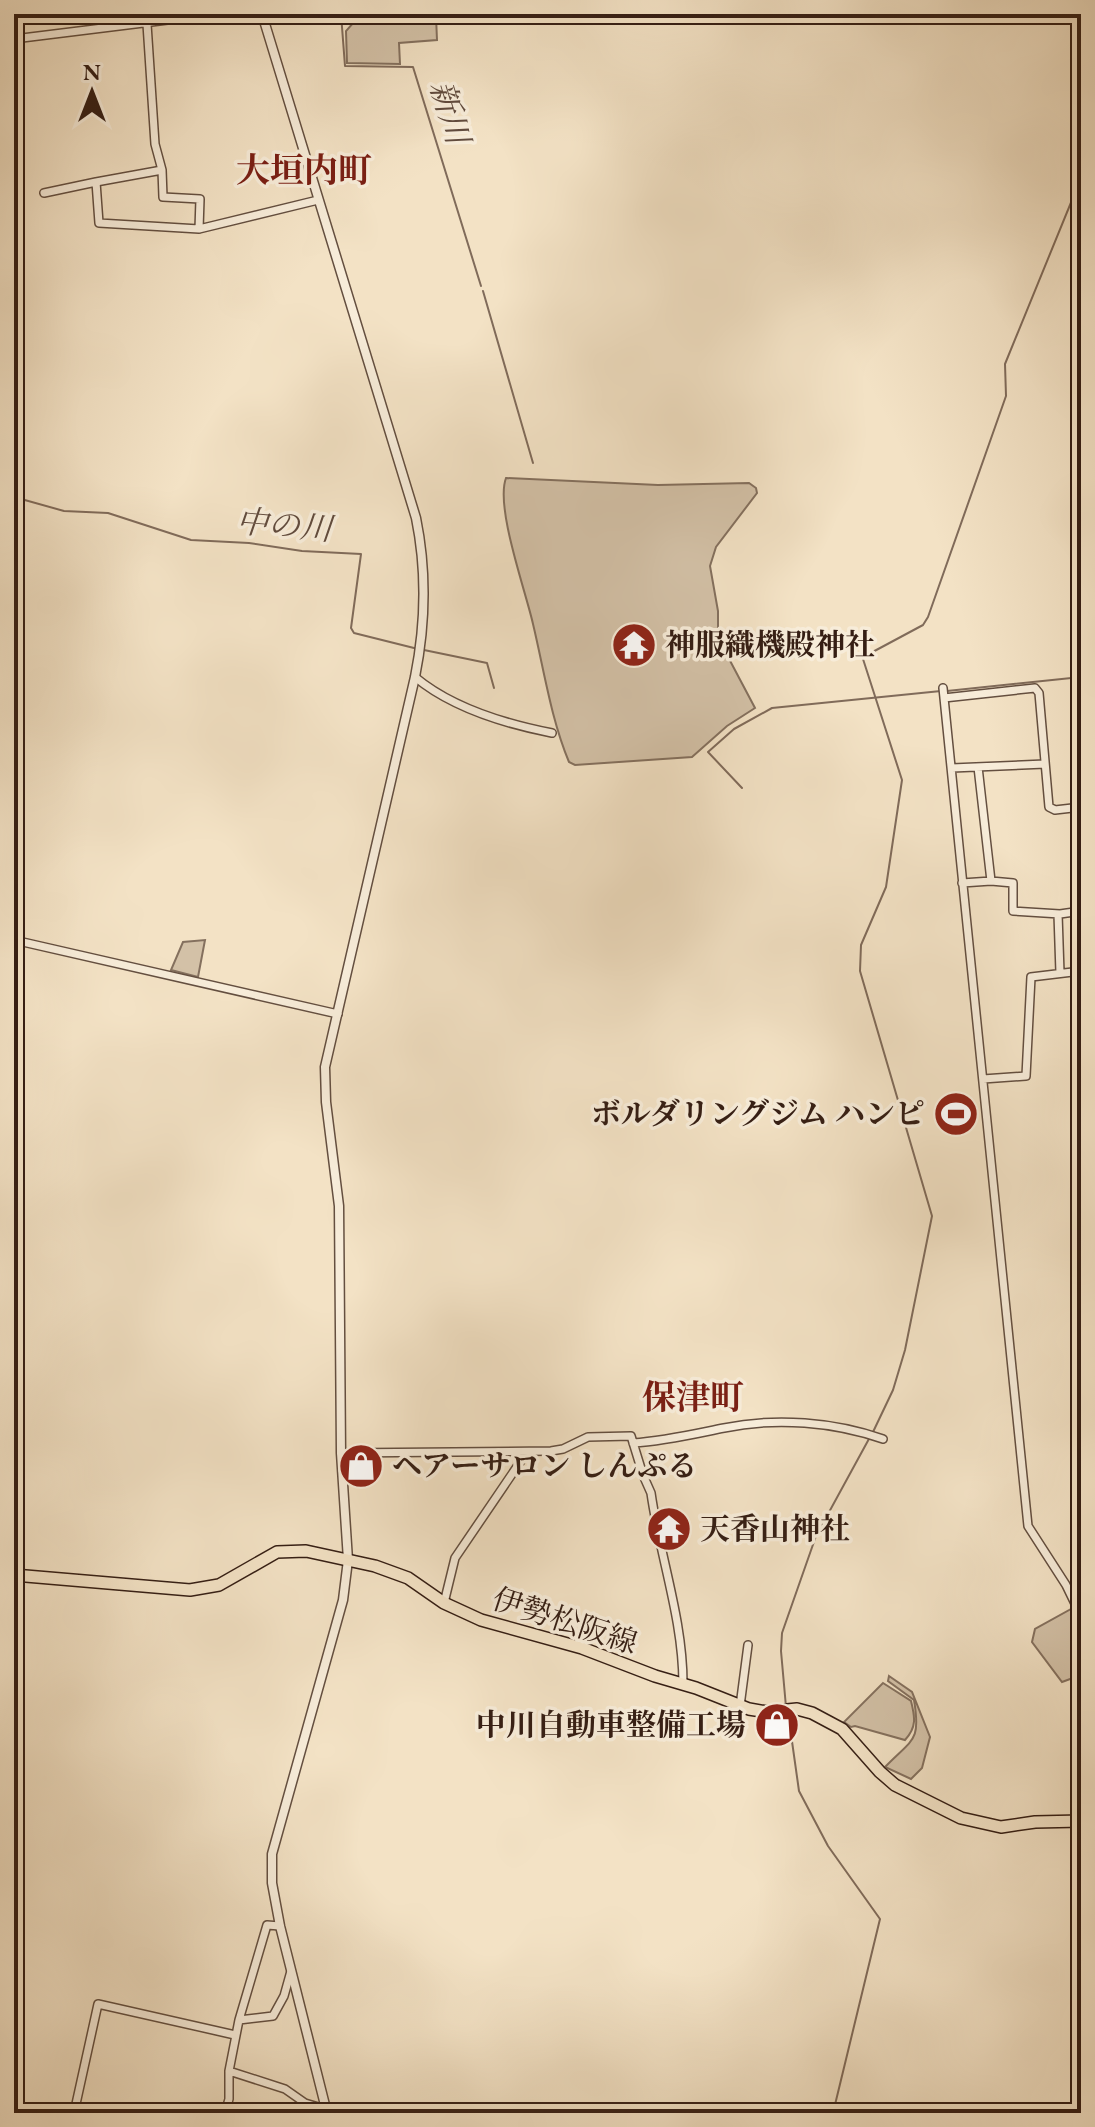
<svg xmlns="http://www.w3.org/2000/svg" width="1095" height="2127" font-family="'EB Garamond','Noto Serif JP',serif">
<style>
.green{fill:#d3c1a7;stroke:#84705e;stroke-width:2}
.lines{fill:none;stroke-linecap:round;stroke-linejoin:round}
.stream{stroke:#806b5a;stroke-width:2}
.minor-casing{stroke:#644f40;stroke-width:10}
.tertiary-casing{stroke:#644f40;stroke-width:11}
.primary-casing{stroke:#351e14;stroke-width:14}
.minor{stroke:#f7ecd9;stroke-width:7}
.tertiary{stroke:#f7ecd9;stroke-width:8}
.primary{stroke:#f3e2c5;stroke-width:11}
.labels{text-anchor:middle;stroke-width:7;stroke-linejoin:round;paint-order:stroke}
.poi-label{font-size:30px;font-weight:bold;fill:#351e14;stroke:#f7ecd9;text-anchor:start}
.street-label{font-size:30px;fill:#351e14;stroke:#f7ecd9}
.water-label{font-size:32px;font-style:italic;fill:#614b3d;stroke:#f7ecd9}
.quarter-label{font-size:34px;font-weight:bold;fill:#7a1f14;stroke:#f7ecd9}
</style>
<rect width="100%" height="100%" fill="#f3e2c5"/>
<filter id="stains"><feTurbulence type="fractalNoise" baseFrequency=".0025" numOctaves="4"/><feColorMatrix values="0 0 0 0 .2 0 0 0 0 .09 0 0 0 0 .02 0 0 0 .5 -.17"/></filter>
<radialGradient id="worn" r=".72"><stop offset=".6" stop-color="#630" stop-opacity="0"/><stop offset="1" stop-color="#630" stop-opacity=".3"/></radialGradient>
<path class="green" d="M 361,14 L 399,14 L 400,18 L 436,16 L 437,40 L 399,43 L 400,64 L 347,63 L 346,31 Z
M 506,478 L 658,485 L 749,483 L 756,488 L 757,493 L 716,547 L 710,566 L 718,611 L 718,638 L 755,708 L 727,726 L 692,757 L 575,765 L 569,762 C 551,719 544,670 533,624 C 526,592 495,507 506,478 Z
M 205,940 L 198,977 L 171,970 L 183,942 Z
M 1071,1609 L 1081,1624 L 1081,1675 L 1062,1682 L 1032,1642 L 1035,1629 Z
M 889,1676 L 912,1692 L 930,1737 L 922,1768 L 911,1779 L 885,1767 C 913,1738 921,1742 914,1700 L 888,1681 Z
M 883,1683 L 911,1701 C 915,1717 917,1727 905,1740 L 855,1726 L 851,1727 L 844,1722 Z"/>
<g class="lines">
<path class="stream" d="M 341,14 L 345,66 L 413,67 L 481,286
M 1079,14 L 1081,30
M 483,291 L 533,463
M 14,497 L 64,511 L 108,513 L 191,540 L 249,543 L 302,551 L 361,554 L 351,628 L 354,633 L 418,649
M 424,650 L 487,663 L 494,688
M 947,691 L 1081,677
M 742,788 L 708,752 L 734,729 L 772,708 L 941,691
M 873,1432 L 893,1390 L 905,1350 L 932,1216 L 860,971 L 861,945 L 886,887 L 902,780 L 863,659 L 867,655 L 923,625 L 928,617 L 1006,396 L 1005,364 L 1081,178
M 786,1707 L 781,1651 L 782,1633 L 816,1536 L 870,1437
M 788,1713 L 799,1791 L 828,1846 L 880,1919 L 833,2113"/>
<g class="minor-casing">
<path id="minor" d="M 147,24 L 155,144 L 162,170 L 96,182 L 99,223 L 199,229 L 318,200
M 14,39 L 216,14
M 162,170 L 163,197 L 200,199 L 199,229
M 44,193 L 96,182
M 415,677 C 452,708 506,724 552,733
M 943,688 L 1028,1526 L 1066,1585 L 1081,1616
M 944,698 L 1035,688 L 1039,693 L 1049,807 L 1055,810 L 1081,807
M 952,768 L 1045,764
M 991,881 L 1013,883 L 1013,911 L 1060,914 L 1081,911
M 962,883 L 991,881 L 978,767
M 1058,914 L 1060,973
M 14,940 L 338,1014
M 983,1079 L 1026,1076 L 1031,977 L 1081,971
M 633,1443 C 665,1441 694,1434 724,1428 C 776,1417 834,1422 883,1439
M 341,1453 L 551,1451 L 563,1449 L 588,1437 L 631,1436 L 643,1475 L 651,1493 C 660,1557 683,1619 683,1684
M 444,1603 L 455,1558 L 527,1452
M 740,1706 L 748,1645
M 239,2020 L 267,1925 L 280,1926
M 229,2071 L 285,2089 L 305,2103 L 325,2109
M 74,2113 L 98,2004 L 235,2035
M 225,2113 L 229,2099 L 229,2071 L 239,2020 L 273,2016 L 284,1996 L 291,1971"/>
</g>
<g class="tertiary-casing">
<path id="tertiary" d="M 262,14 L 416,518 C 427,572 426,622 415,677 L 325,1067 L 326,1102 L 339,1206 L 341,1453 L 348,1560 L 343,1600 L 272,1854 L 272,1883 L 280,1926 L 327,2113"/>
</g>
<g class="primary-casing">
<path id="primary" d="M 14,1575 L 190,1590 L 219,1585 L 277,1552 L 306,1551 L 375,1566 L 408,1578 L 444,1603 L 481,1620 L 582,1648 L 655,1676 L 696,1688 L 749,1709 L 767,1712 L 797,1709 L 812,1713 L 842,1729 L 880,1772 L 895,1785 L 961,1818 L 1001,1827 L 1035,1822 L 1081,1821"/>
</g>
<use href="#minor" class="minor"/>
<use href="#tertiary" class="tertiary"/>
<use href="#primary" class="primary"/>
</g>
<defs>
<g id="temple-disc" transform="scale(2.3)"><circle r="9.5" fill="#8f2418" stroke="#f7ecd9"/><path d="M0-6L5-2H3V0L6.5 2.5H4V6H1.5V3h-3V6H-4V2.5H-6.5L-3 0V-2H-5Z" fill="#fff"/></g>
<g id="stadium-disc" transform="scale(2.3)"><circle r="9.5" fill="#8f2418" stroke="#f7ecd9"/><path d="M0-5a6.5 5 0 1 0 0 10a6.5 5 0 1 0 0-10ZM-3.5-1.8h7v3.6h-7Z" fill="#fff"/></g>
<g id="shop-disc" transform="scale(2.3)"><circle r="9.5" fill="#8f2418" stroke="#f7ecd9"/><path d="M-5-2.5h2.3a2.7 3.5 0 0 1 5.4 0H5L5.5 6h-11ZM-1.5-2.5h3a1.5 2.3 0 0 0-3 0Z" fill="#fff"/></g>
</defs>
<g fill-rule="evenodd">
<use href="#temple-disc" x="634" y="645"/>
<use href="#stadium-disc" x="956" y="1114"/>
<use href="#shop-disc" x="361" y="1466"/>
<use href="#temple-disc" x="669" y="1529"/>
<use href="#shop-disc" x="777" y="1725"/>
</g>
<g class="labels">
<g class="poi-label">
<text x="665" y="655">神服織機殿神社</text>
<text x="925" y="1124" text-anchor="end">ボルダリングジム ハンピ</text>
<text x="392" y="1476">ヘアーサロン しんぷる</text>
<text x="700" y="1539">天香山神社</text>
<text x="746" y="1735" text-anchor="end">中川自動車整備工場</text>
</g>
<g class="street-label">
<text transform="translate(565 1621) rotate(18)" y="10">伊勢松阪線</text>
</g>
<g class="water-label">
<text transform="translate(450 112) rotate(73)" y="11">新川</text>
<text transform="translate(284 525) rotate(5)" y="11">中の川</text>
</g>
<g class="quarter-label">
<text x="304" y="182">大垣内町</text>
<text x="693" y="1409">保津町</text>
</g>
</g>
<rect width="1095" height="2127" fill="none" stroke="#f3e2c5" stroke-width="48"/>
<rect x="16" y="16" width="1063" height="2095" fill="none" stroke="#351e14" stroke-width="4"/>
<rect x="24" y="24" width="1047" height="2079" fill="none" stroke="#351e14" stroke-width="2"/>
<g transform="translate(92 92)" stroke="#f7ecd9" stroke-width="6" paint-order="stroke">
<path d="M0-6L14 30L0 20L-14 30Z" fill="#351e14"/>
<text y="-12" font-size="22" font-weight="bold" text-anchor="middle" fill="#351e14">N</text>
</g>
<rect width="100%" height="100%" filter="url(#stains)"/>
<rect width="100%" height="100%" fill="url(#worn)"/>
</svg>
